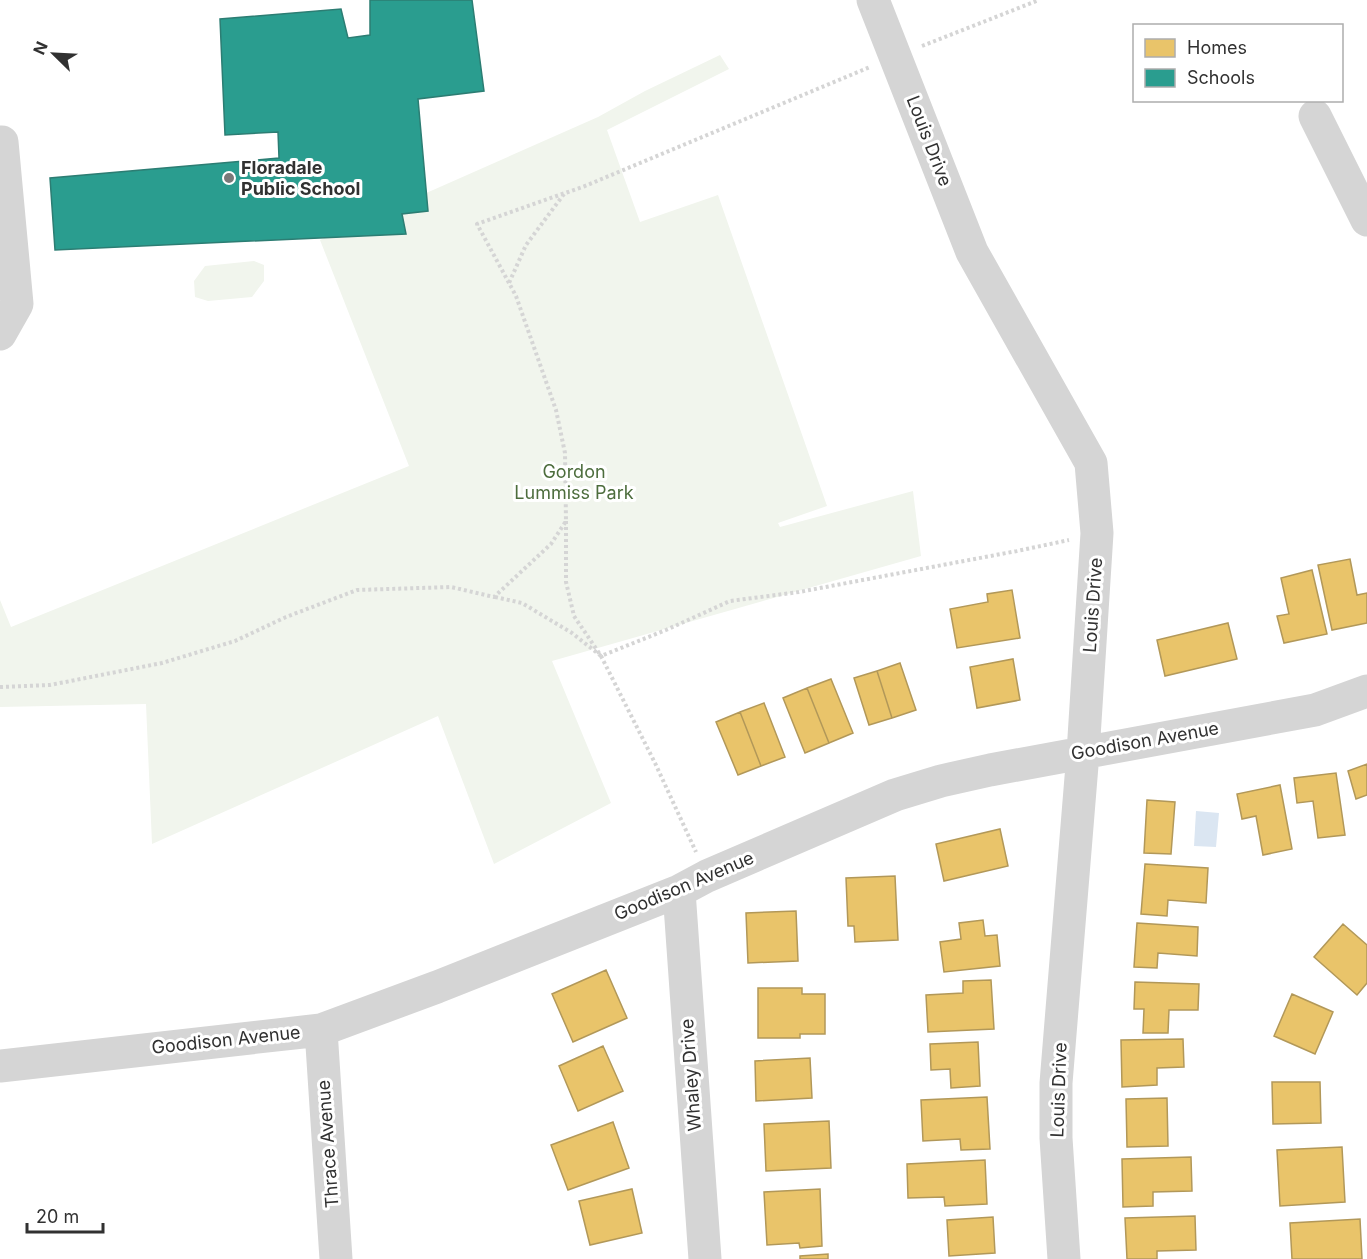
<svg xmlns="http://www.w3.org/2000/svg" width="1367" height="1259" font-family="Inter,sans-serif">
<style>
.green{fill:#f1f5ed}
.water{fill:#dbe6f2}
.homes{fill:#e9c46a;stroke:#b29859;stroke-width:1.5}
.schools{fill:#2a9d8f;stroke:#2c7d73;stroke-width:1.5}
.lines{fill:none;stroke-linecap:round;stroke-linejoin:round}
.path{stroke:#d5d5d5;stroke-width:4;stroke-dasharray:3 3;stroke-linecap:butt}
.minor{stroke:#d5d5d5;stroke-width:33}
.poi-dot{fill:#797979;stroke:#fff;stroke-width:2}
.labels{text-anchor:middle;stroke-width:6;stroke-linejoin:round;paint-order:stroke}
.street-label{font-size:18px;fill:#313131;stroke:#fff}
.poi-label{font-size:18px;font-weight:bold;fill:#313131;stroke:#fff;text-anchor:start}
.park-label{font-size:18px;fill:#4d6d3d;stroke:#fff}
</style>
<rect width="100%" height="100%" fill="#fff"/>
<path class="green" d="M 720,55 L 729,69 L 607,130 L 640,222 L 718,195 L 827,506 L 778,523 L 780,527 L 913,491 L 921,556 L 552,661 L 611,803 L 494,864 L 438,716 L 152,844 L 146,704 L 0,707 L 0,600 L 11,627 L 409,466 L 320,240 L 598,117 L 645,91 Z
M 254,261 L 264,265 L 264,281 L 252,297 L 208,301 L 195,297 L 194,281 L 205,266 Z"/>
<path class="water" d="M 1196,811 L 1219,813 L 1216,847 L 1194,846 Z"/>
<path class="homes" d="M 1350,559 L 1357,595 L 1367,593 L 1367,623 L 1332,630 L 1318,565 Z
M 1312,570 L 1327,634 L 1284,643 L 1277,616 L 1289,614 L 1281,578 Z
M 1012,590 L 1020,638 L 957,648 L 950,609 L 988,602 L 987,594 Z
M 1228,623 L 1237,659 L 1165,676 L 1157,640 Z
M 1013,659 L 1020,700 L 977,708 L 970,667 Z
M 900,663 L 916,710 L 892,718 L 877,671 Z
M 877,671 L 892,718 L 869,725 L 854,678 Z
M 831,679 L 853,733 L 829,743 L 807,688 Z
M 807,688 L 829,743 L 805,753 L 783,698 Z
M 764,703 L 785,757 L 761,766 L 740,712 Z
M 740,712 L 761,766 L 738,775 L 716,722 Z
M 1367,764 L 1367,795 L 1356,799 L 1348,771 Z
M 1336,773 L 1345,835 L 1318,838 L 1313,801 L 1297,803 L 1294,778 Z
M 1280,785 L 1292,849 L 1263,855 L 1256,816 L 1242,819 L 1237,794 Z
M 1147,800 L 1175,802 L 1171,854 L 1144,853 Z
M 1000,829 L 1008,866 L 944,881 L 936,844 Z
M 1145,864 L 1208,868 L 1206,903 L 1168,900 L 1167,916 L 1141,914 Z
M 895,876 L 898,940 L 855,942 L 854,926 L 848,926 L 846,878 Z
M 796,911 L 798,961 L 748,963 L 746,913 Z
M 983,920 L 985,936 L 997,935 L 1000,966 L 944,972 L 940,942 L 961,939 L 959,923 Z
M 1137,923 L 1198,927 L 1197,956 L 1158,953 L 1157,968 L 1134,967 Z
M 1343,924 L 1367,945 L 1367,983 L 1357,995 L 1314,957 Z
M 606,970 L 627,1018 L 573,1042 L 552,994 Z
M 991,980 L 994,1029 L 928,1032 L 926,995 L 963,993 L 963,981 Z
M 1135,982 L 1199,984 L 1198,1010 L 1169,1010 L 1168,1033 L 1143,1033 L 1144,1009 L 1134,1009 Z
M 758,988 L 802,988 L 802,994 L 825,994 L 825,1034 L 800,1034 L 800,1038 L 758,1038 Z
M 1292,994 L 1333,1012 L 1315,1054 L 1274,1036 Z
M 1183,1039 L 1184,1067 L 1157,1068 L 1157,1085 L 1122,1087 L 1121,1040 Z
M 978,1042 L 980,1086 L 951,1088 L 950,1069 L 931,1070 L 930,1044 Z
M 603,1046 L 623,1091 L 578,1111 L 559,1066 Z
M 810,1058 L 812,1098 L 756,1101 L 755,1061 Z
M 1272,1082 L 1320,1082 L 1321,1123 L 1273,1124 Z
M 987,1097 L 990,1149 L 961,1150 L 960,1139 L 923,1141 L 921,1100 Z
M 1167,1098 L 1168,1146 L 1127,1147 L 1126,1099 Z
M 829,1121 L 831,1168 L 766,1171 L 764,1124 Z
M 613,1122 L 629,1168 L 568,1190 L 551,1145 Z
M 1342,1147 L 1345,1202 L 1280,1206 L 1277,1150 Z
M 1191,1157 L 1192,1191 L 1153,1192 L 1153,1206 L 1123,1207 L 1122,1159 Z
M 985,1160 L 987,1204 L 945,1206 L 944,1197 L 908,1198 L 907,1164 Z
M 632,1189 L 642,1233 L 590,1245 L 579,1201 Z
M 820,1189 L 822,1246 L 800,1248 L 799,1243 L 767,1245 L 764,1192 Z
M 1195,1216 L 1196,1250 L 1157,1251 L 1157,1259 L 1127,1259 L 1125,1218 Z
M 993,1217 L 995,1253 L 949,1256 L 947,1220 Z
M 1360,1219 L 1362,1259 L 1292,1259 L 1290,1223 Z
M 828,1254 L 828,1259 L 800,1259 L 800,1256 Z"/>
<path class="schools" d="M 370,0 L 472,0 L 484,91 L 418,99 L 428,211 L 402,214 L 406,234 L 55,250 L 50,178 L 279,158 L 278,132 L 225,135 L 220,19 L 341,9 L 348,38 L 370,35 Z"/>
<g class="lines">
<path class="path" d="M 922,46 L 1039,0
M 509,283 L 477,224 L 585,186 L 870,67
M 566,521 L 566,582 L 574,616 L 601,656 L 655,763 L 696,852
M 495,597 L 522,603 L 572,633 L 601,656 L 666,630 L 730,601 L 799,592 L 1017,551 L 1069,540
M 0,687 L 50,685 L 162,663 L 235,641 L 286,617 L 357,590 L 451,587 L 494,597 L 551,544 L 566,521 L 565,453 L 556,410 L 516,296 L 509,283 L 526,245 L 564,194"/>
<path class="minor" d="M 873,0 L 972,252 L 1091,463 L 1097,533 L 1083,753 L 1056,1083 L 1056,1138 L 1064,1259
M 1315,116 L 1367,220
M 0,142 L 2,142 L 17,304 L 0,334
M 679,891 L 705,1259
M 321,1030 L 336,1259
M 0,1066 L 321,1030 L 437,987 L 679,891 L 707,876 L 895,795 L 941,781 L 990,770 L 1315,710 L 1367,691"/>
</g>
<circle class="poi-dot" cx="229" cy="178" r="6"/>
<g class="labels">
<g class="street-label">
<text transform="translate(929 141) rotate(69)" y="6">Louis Drive</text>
<text transform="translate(1093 605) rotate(-86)" y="6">Louis Drive</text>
<text transform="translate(1145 741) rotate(-10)" y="6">Goodison Avenue</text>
<text transform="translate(684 886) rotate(-23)" y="6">Goodison Avenue</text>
<text transform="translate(226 1040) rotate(-6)" y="6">Goodison Avenue</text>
<text transform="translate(691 1075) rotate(-94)" y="6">Whaley Drive</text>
<text transform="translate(1059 1090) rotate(-88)" y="6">Louis Drive</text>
<text transform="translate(328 1144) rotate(-94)" y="6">Thrace Avenue</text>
</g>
<g class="poi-label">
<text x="241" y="174">Floradale<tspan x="241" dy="21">Public School</tspan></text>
</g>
<g class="park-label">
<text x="574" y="478">Gordon<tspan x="574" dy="21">Lummiss Park</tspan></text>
</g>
</g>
<rect x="1133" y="24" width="210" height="78" fill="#ffffff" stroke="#adadad" stroke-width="1.5"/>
<rect x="1145" y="39" width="30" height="18" fill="#e9c46a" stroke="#adadad" stroke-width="1.5"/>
<text x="1187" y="54" font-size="18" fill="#313131">Homes</text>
<rect x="1145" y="69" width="30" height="18" fill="#2a9d8f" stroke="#adadad" stroke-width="1.5"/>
<text x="1187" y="84" font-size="18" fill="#313131">Schools</text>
<g transform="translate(54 54) rotate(294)" stroke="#ffffff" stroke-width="4.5" paint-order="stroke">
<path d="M0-4.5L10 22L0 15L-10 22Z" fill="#313131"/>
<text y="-9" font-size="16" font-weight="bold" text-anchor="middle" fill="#313131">N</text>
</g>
<path d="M27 1223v9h76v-9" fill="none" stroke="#313131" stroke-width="3"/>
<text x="36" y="1223" font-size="18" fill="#313131" stroke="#ffffff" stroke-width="4.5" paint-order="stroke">20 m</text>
</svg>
